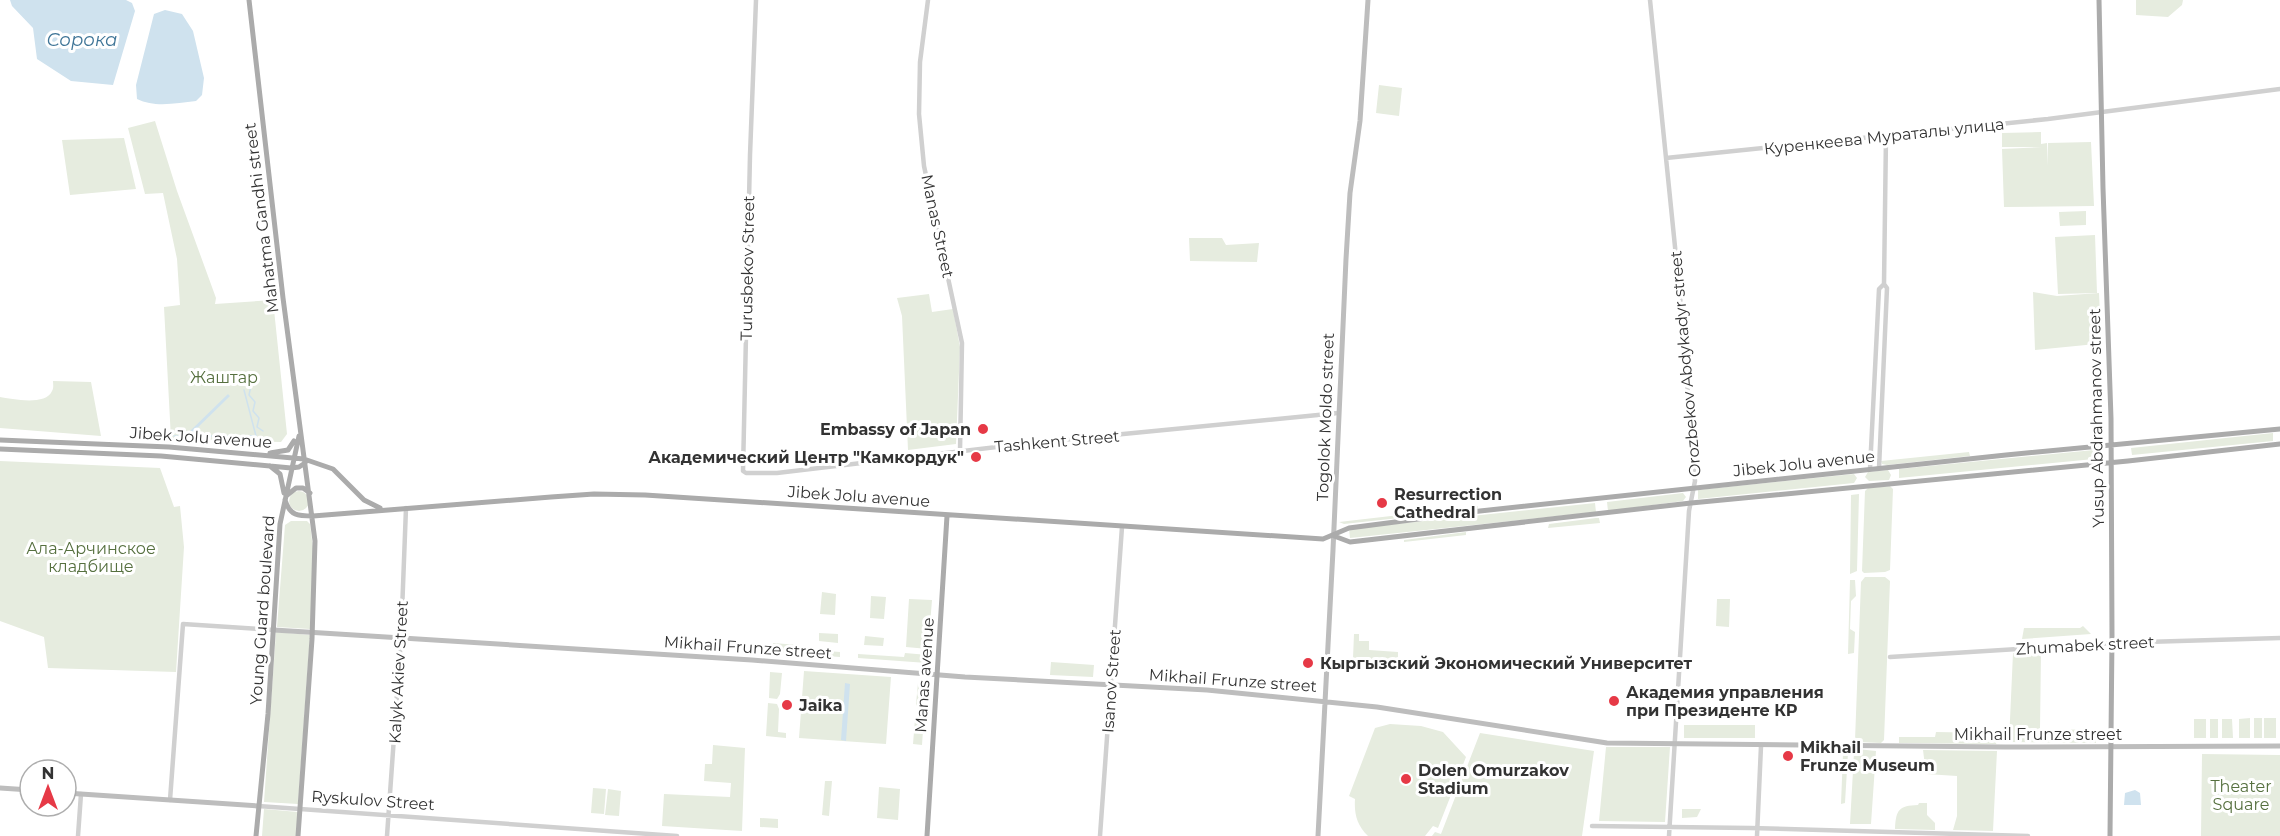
<svg xmlns="http://www.w3.org/2000/svg" width="2280" height="836" font-family="Montserrat,sans-serif">
<style>
.green{fill:#e6ecdf}
.water{fill:#cfe2ee}
.lines{fill:none;stroke-linecap:round;stroke-linejoin:round}
.stream{stroke:#cfe2ee;stroke-width:1.5}
.tertiary{stroke:#d0d0d0;stroke-width:4.5}
.secondary{stroke:#bdbdbd;stroke-width:5}
.primary{stroke:#ababab;stroke-width:5}
.poi-dot{fill:#e63946;stroke:#fff;stroke-width:2}
.labels{text-anchor:middle;stroke-width:6;stroke-linejoin:round;paint-order:stroke}
.street-label{font-size:16px;fill:#333;stroke:#fff}
.park-label{font-size:16px;fill:#56703f;stroke:#fff}
.poi-label{font-size:16px;font-weight:bold;fill:#333;stroke:#fff;text-anchor:start}
.water-label{font-size:18px;font-style:italic;fill:#3f7597;stroke:#fff}
</style>
<rect width="100%" height="100%" fill="#fff"/>
<path class="green" d="M 2136,0 L 2183,0 L 2182,5 L 2168,17 L 2136,15 Z
M 1379,85 L 1402,88 L 1399,116 L 1376,113 Z
M 155,121 L 177,191 L 216,298 L 215,304 L 273,300 L 287,434 L 281,442 L 171,439 L 164,307 L 180,305 L 177,259 L 163,193 L 145,194 L 128,128 Z
M 2041,132 L 2041,144 L 2047,143 L 2048,166 L 2048,143 L 2091,142 L 2094,206 L 2004,207 L 2002,149 L 2042,147 L 2002,147 L 2002,133 Z
M 124,138 L 136,189 L 70,195 L 62,140 Z
M 2086,211 L 2086,225 L 2060,226 L 2059,212 Z
M 2095,235 L 2097,293 L 2058,294 L 2055,237 Z
M 1189,238 L 1222,238 L 1226,245 L 1259,243 L 1257,262 L 1190,261 Z
M 2033,292 L 2057,296 L 2099,293 L 2101,336 L 2096,344 L 2035,350 Z
M 929,294 L 932,312 L 953,309 L 960,347 L 956,444 L 908,450 L 902,316 L 897,298 Z
M 53,381 L 91,382 L 101,436 L 0,428 L 0,397 C 12,399 46,406 52,391 C 54,388 53,384 53,381 Z
M 2273,433 L 2273,441 L 2132,455 L 2131,448 Z
M 2094,450 L 2094,459 L 1899,478 L 1899,469 Z
M 1969,452 L 1970,456 L 1887,465 L 1882,464 L 1881,461 Z
M 0,461 L 160,468 L 174,507 L 180,506 L 184,547 L 176,672 L 48,668 L 44,637 L 0,621 Z
M 1888,470 L 1891,475 L 1889,480 L 1869,481 L 1865,477 L 1868,472 Z
M 1854,474 L 1857,478 L 1854,483 L 1698,499 L 1698,490 Z
M 1890,486 L 1893,489 L 1890,570 L 1885,572 L 1864,573 L 1862,571 L 1865,491 L 1868,488 Z
M289 501a10 10 0 1 1 20 0a10 10 0 1 1-20 0Z
M 1683,493 L 1686,497 L 1683,501 L 1608,511 L 1607,502 Z
M 1859,494 L 1857,571 L 1850,574 L 1851,495 Z
M 1595,503 L 1596,512 L 1350,538 L 1349,529 Z
M 1478,506 L 1478,509 L 1421,515 L 1420,513 Z
M 1417,513 L 1417,516 L 1344,524 L 1339,522 Z
M 1596,518 L 1599,518 L 1600,523 L 1548,528 L 1549,524 Z
M 291,521 L 307,521 L 310,524 L 315,564 L 310,629 L 277,627 L 285,525 Z
M 1466,532 L 1466,535 L 1404,542 L 1404,540 Z
M 1865,577 L 1885,577 L 1890,581 L 1884,740 L 1881,743 L 1858,742 L 1855,740 L 1861,582 Z
M 1850,580 L 1855,580 L 1856,596 L 1851,601 L 1850,629 L 1855,632 L 1854,653 L 1848,654 Z
M 822,592 L 836,594 L 835,615 L 820,614 Z
M 871,596 L 886,597 L 884,619 L 870,618 Z
M 909,599 L 932,600 L 928,649 L 906,647 Z
M 1717,599 L 1730,599 L 1729,627 L 1716,626 Z
M 2083,626 L 2091,634 L 2022,639 L 2024,628 L 2080,628 Z
M 276,632 L 310,635 L 298,804 L 264,802 Z
M 819,633 L 838,634 L 838,643 L 819,641 Z
M 1354,634 L 1359,634 L 1359,641 L 1369,641 L 1369,650 L 1398,652 L 1398,660 L 1353,658 Z
M 865,636 L 884,638 L 883,646 L 864,645 Z
M 773,643 L 799,645 L 799,649 L 840,652 L 840,657 L 773,652 Z
M 2041,651 L 2040,729 L 2096,730 L 2096,743 L 2009,742 L 2013,653 Z
M 905,653 L 928,655 L 927,663 L 858,658 L 858,654 L 904,657 Z
M 1051,662 L 1094,665 L 1093,677 L 1050,675 Z
M 804,671 L 891,677 L 886,744 L 799,738 Z
M 770,672 L 782,673 L 780,694 L 777,699 L 769,698 Z
M 918,683 L 926,683 L 925,709 L 918,708 L 916,704 Z
M 768,703 L 777,704 L 779,709 L 778,732 L 786,733 L 786,738 L 766,736 Z
M 917,715 L 924,715 L 922,745 L 913,744 L 915,719 Z
M 2250,718 L 2250,738 L 2239,738 L 2239,719 Z
M 2254,718 L 2262,718 L 2262,738 L 2254,738 Z
M 2264,718 L 2276,718 L 2276,738 L 2264,738 Z
M 2194,719 L 2206,719 L 2206,738 L 2194,738 Z
M 2210,719 L 2218,719 L 2218,738 L 2210,738 Z
M 2222,719 L 2232,719 L 2233,738 L 2222,738 Z
M 1390,724 L 1421,726 L 1443,732 L 1466,757 L 1438,828 L 1433,826 L 1425,836 L 1368,836 C 1357,825 1354,814 1355,799 L 1349,796 L 1375,728 Z
M 1684,725 L 1755,725 L 1755,738 L 1684,738 Z
M 1936,732 L 1993,733 L 1998,738 L 1996,744 L 1899,743 L 1899,737 L 1935,737 Z
M 1480,733 L 1594,751 L 1582,836 L 1432,836 L 1435,832 L 1441,834 Z
M 713,745 L 745,748 L 742,831 L 662,826 L 664,794 L 730,797 L 731,783 L 704,781 L 705,764 L 712,764 Z
M 1606,747 L 1670,747 L 1665,822 L 1599,821 Z
M 1857,749 L 1876,751 L 1871,824 L 1850,824 L 1854,753 Z
M 1923,750 L 1997,751 L 1993,831 L 1953,830 L 1957,816 L 1957,776 L 1926,774 Z
M 1843,753 L 1848,753 L 1845,803 L 1841,804 Z
M 2202,754 L 2280,755 L 2280,836 L 2201,836 Z
M 825,781 L 832,781 L 829,816 L 822,815 Z
M 879,787 L 900,789 L 898,820 L 877,818 Z
M 593,788 L 606,789 L 604,814 L 591,813 Z
M 608,789 L 621,791 L 619,816 L 605,815 Z
M 1919,803 L 1927,803 L 1927,815 L 1935,823 L 1935,830 L 1895,829 C 1896,809 1899,806 1918,805 Z
M 264,809 L 298,812 L 296,836 L 262,836 Z
M 1682,809 L 1701,809 L 1697,817 L 1682,818 Z
M 760,818 L 778,819 L 778,828 L 760,827 Z"/>
<path class="water" d="M 10,0 L 126,0 L 132,3 L 135,11 L 113,85 L 71,81 L 37,59 L 33,28 L 12,6 Z
M 165,10 L 182,14 L 193,31 L 204,78 L 202,95 L 196,101 C 177,103 155,108 137,99 L 136,85 L 154,14 Z
M 845,683 L 850,684 L 846,741 L 841,740 Z
M 2135,790 L 2140,793 L 2141,805 L 2124,805 L 2125,793 Z"/>
<g class="lines">
<path class="stream" d="M 251,386 L 249,395 L 255,402 L 253,411 L 259,418 L 257,427 L 263,431
M 174,436 L 186,436 L 228,395
M 188,436 L 256,436 L 244,390
M 188,436 L 229,396"/>
<path class="tertiary" d="M 756,0 L 750,155 L 743,471 L 746,473 L 777,473 L 1031,443 L 1338,413
M 928,0 L 920,62 L 919,114 L 924,166 L 962,343 L 960,451
M 1650,0 L 1680,296 L 1695,481 L 1689,511 L 1669,836
M 1666,158 L 2048,119 L 2280,89
M 1879,468 L 1887,288 L 1884,284 L 1886,136
M 1870,469 L 1879,289 L 1884,284
M 1890,657 L 2112,643 L 2280,638
M 170,800 L 183,624 L 274,630
M 258,806 L 677,836
M 1592,826 L 1750,828 L 2028,836
M 78,836 L 81,794
M 387,836 L 401,638 L 406,508
M 1100,836 L 1122,527
M 1757,836 L 1761,746"/>
<path class="secondary" d="M 274,630 L 752,660 L 965,677 L 1207,690 L 1377,707 L 1607,743 L 2005,747 L 2280,746
M 0,788 L 30,790
M 66,793 L 258,806
M 1318,836 L 1333,550 L 1346,259 L 1350,193 L 1360,121 L 1368,0"/>
<path class="primary" d="M 249,0 L 283,298 L 315,541 L 312,639 L 298,836
M 2099,0 L 2103,188 L 2111,418 L 2112,636 L 2110,836
M 0,440 L 169,447 L 304,459 L 333,469 L 364,500 L 380,508
M 0,449 L 161,456 L 291,468 L 299,467 L 305,463
M 270,453 L 288,450 L 294,441
M 270,466 L 280,474 L 284,493
M 286,496 L 296,488 L 303,488 L 310,493
M 285,500 C 290,516 298,516 313,516 L 551,497 L 594,494 L 645,495 L 1323,539 L 1349,528 L 1480,511 L 2006,455 L 2280,429
M 1334,536 L 1350,542 L 1691,503 L 2128,461 L 2280,444
M 256,836 L 268,714 L 280,524 L 299,436
M 927,836 L 947,516"/>
</g>
<g class="poi-dot">
<circle cx="983" cy="429" r="6"/>
<circle cx="976" cy="457" r="6"/>
<circle cx="1382" cy="503" r="6"/>
<circle cx="1308" cy="663" r="6"/>
<circle cx="1614" cy="701" r="6"/>
<circle cx="787" cy="705" r="6"/>
<circle cx="1788" cy="756" r="6"/>
<circle cx="1406" cy="779" r="6"/>
</g>
<g class="labels">
<g class="street-label">
<text transform="translate(1884 136) rotate(-6)" y="6">Куренкеева Мураталы улица</text>
<text transform="translate(261 218) rotate(-97)" y="6">Mahatma Gandhi street</text>
<text transform="translate(938 226) rotate(78)" y="6">Manas Street</text>
<text transform="translate(747 268) rotate(-89)" y="6">Turusbekov Street</text>
<text transform="translate(1685 364) rotate(-95)" y="6">Orozbekov Abdykadyr street</text>
<text transform="translate(1325 417) rotate(-88)" y="6">Togolok Moldo street</text>
<text transform="translate(2096 418) rotate(-91)" y="6">Yusup Abdrahmanov street</text>
<text transform="translate(201 437) rotate(4)" y="6">Jibek Jolu avenue</text>
<text transform="translate(1057 441) rotate(-5)" y="6">Tashkent Street</text>
<text transform="translate(1804 463) rotate(-6)" y="6">Jibek Jolu avenue</text>
<text transform="translate(859 496) rotate(4)" y="6">Jibek Jolu avenue</text>
<text transform="translate(262 610) rotate(-86)" y="6">Young Guard boulevard</text>
<text transform="translate(2085 645) rotate(-3)" y="6">Zhumabek street</text>
<text transform="translate(748 647) rotate(4)" y="6">Mikhail Frunze street</text>
<text transform="translate(398 672) rotate(-87)" y="6">Kalyk Akiev Street</text>
<text transform="translate(924 675) rotate(-86)" y="6">Manas avenue</text>
<text transform="translate(1233 680) rotate(4)" y="6">Mikhail Frunze street</text>
<text transform="translate(1111 681) rotate(-86)" y="6">Isanov Street</text>
<text x="2038" y="740">Mikhail Frunze street</text>
<text transform="translate(373 800) rotate(4)" y="6">Ryskulov Street</text>
</g>
<g class="park-label">
<text x="224" y="383">Жаштар</text>
<text x="91" y="554">Ала-Арчинское<tspan x="91" dy="18">кладбище</tspan></text>
<text x="2241" y="792">Theater<tspan x="2241" dy="18">Square</tspan></text>
</g>
<g class="poi-label">
<text x="971" y="435" text-anchor="end">Embassy of Japan</text>
<text x="964" y="463" text-anchor="end">Академический Центр "Камкордук"</text>
<text x="1394" y="500">Resurrection<tspan x="1394" dy="18">Cathedral</tspan></text>
<text x="1320" y="669">Кыргызский Экономический Университет</text>
<text x="1626" y="698">Академия управления<tspan x="1626" dy="18">при Президенте КР</tspan></text>
<text x="799" y="711">Jaika</text>
<text x="1800" y="753">Mikhail<tspan x="1800" dy="18">Frunze Museum</tspan></text>
<text x="1418" y="776">Dolen Omurzakov<tspan x="1418" dy="18">Stadium</tspan></text>
</g>
<g class="water-label">
<text x="82" y="46">Сорока</text>
</g>
</g>
<g transform="translate(48 788)"><circle r="28" fill="#ffffff" stroke="#adadad" stroke-width="1.5"/>
<path d="M0-4.5L10 22L0 15L-10 22Z" fill="#e63946"/>
<text y="-9" font-size="16" font-weight="bold" text-anchor="middle" fill="#333333">N</text>
</g>
</svg>
